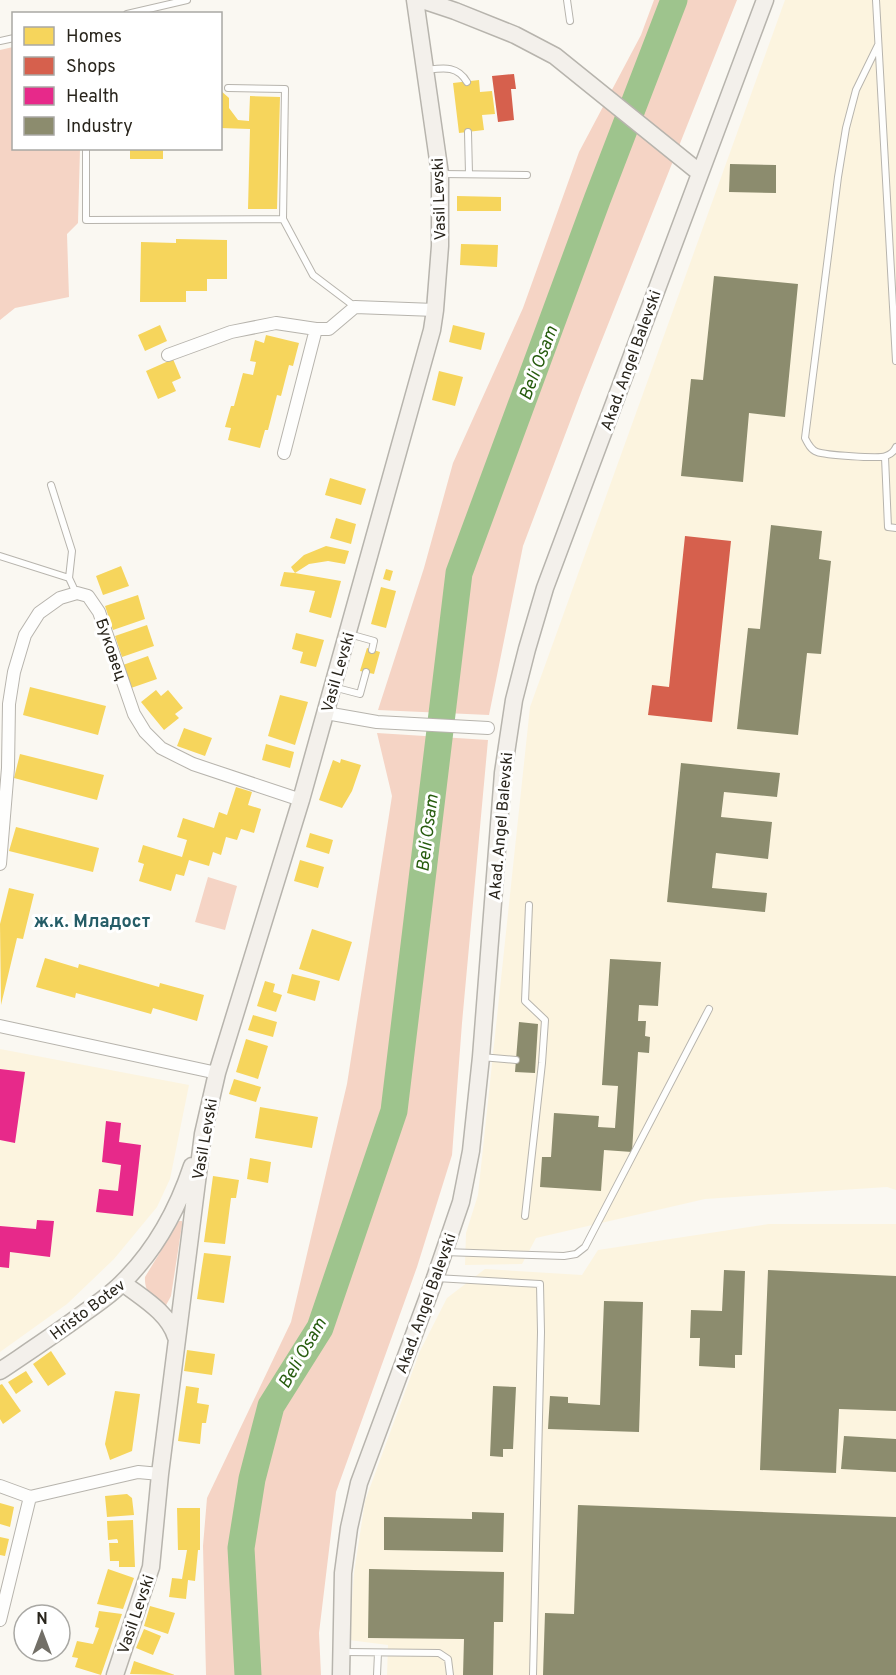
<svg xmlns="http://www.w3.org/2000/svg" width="896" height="1675" font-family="Overpass,sans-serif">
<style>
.built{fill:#fcf4df}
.green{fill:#f5d4c5}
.homes{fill:#f6d55c}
.shops{fill:#d6604d}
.health{fill:#e7298a}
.industry{fill:#8c8c6e}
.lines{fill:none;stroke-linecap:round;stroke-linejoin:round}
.river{stroke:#9ec48d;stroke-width:27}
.lane-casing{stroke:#b7b4ad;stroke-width:8}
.street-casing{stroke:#b7b4ad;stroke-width:14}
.secondary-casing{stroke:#b7b4ad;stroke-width:19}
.lane{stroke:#fefefd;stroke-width:6}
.street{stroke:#fefefd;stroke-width:12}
.secondary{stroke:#f3f0eb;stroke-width:16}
.labels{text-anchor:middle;stroke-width:6;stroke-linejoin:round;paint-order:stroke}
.street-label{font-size:16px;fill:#29251c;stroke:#fff}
.water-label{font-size:18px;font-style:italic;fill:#275c0e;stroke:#fff}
.neighbourhood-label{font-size:18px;font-weight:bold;fill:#255d67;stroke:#fff}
</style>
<rect width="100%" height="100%" fill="#faf8f2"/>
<path class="built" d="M 785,0 L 896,0 L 896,1190 L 887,1187 L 705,1199 L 536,1238 L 522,1264 L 465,1265 L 466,1233 L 478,1195 L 530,707 Z
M 0,1049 L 189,1085 L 170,1179 L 157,1207 L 114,1259 L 67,1304 L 0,1352 Z
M 769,1224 L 896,1224 L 896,1675 L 387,1675 L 388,1645 L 349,1640 L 354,1573 L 365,1501 L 420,1351 L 447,1298 L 485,1269 L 582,1275 L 598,1250 Z"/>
<path class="green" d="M 654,0 L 737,0 L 582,390 L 523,546 L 489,715 L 378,710 L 424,568 L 453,463 L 523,308 L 579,152 L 641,35 Z
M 13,47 L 14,148 L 80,149 L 78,223 L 67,234 L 69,297 L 15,308 L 0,320 L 0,50 Z
M 377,733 L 488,740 L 462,1023 L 452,1155 L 417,1267 L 336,1492 L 319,1633 L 321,1675 L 206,1675 L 203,1546 L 207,1498 L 291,1322 L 347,1084 L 392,796 Z
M 208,877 L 237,886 L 225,930 L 195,922 Z
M 179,1221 L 182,1221 L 182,1225 L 171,1296 L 165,1307 C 154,1298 144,1293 145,1277 Z"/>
<path class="homes" d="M 479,80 L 480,92 L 492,91 L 495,114 L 482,115 L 484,130 L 459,133 L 453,83 Z
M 220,90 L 229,98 L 229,108 L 238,120 L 249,121 L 250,96 L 280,97 L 277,209 L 248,209 L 250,129 L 220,128 Z
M 130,148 L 163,148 L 163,159 L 130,159 Z
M 457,196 L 501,197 L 501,211 L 457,211 Z
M 176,239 L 227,240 L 227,279 L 207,279 L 207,291 L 186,291 L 186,302 L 140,302 L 141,242 L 176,243 Z
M 461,244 L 498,245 L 497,267 L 460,265 Z
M 160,325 L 167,341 L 145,351 L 138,335 Z
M 453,325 L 485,333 L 481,350 L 449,342 Z
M 266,335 L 299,343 L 293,366 L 289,365 L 281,396 L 277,395 L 268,430 L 265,430 L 260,448 L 228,440 L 231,428 L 225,427 L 231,406 L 234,406 L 243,373 L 253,375 L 256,362 L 250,361 L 255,340 L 264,343 Z
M 173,359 L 181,378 L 172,382 L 176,391 L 158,399 L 146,371 Z
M 439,371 L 463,377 L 455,406 L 432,400 Z
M 330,478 L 366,489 L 361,505 L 325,495 Z
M 336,518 L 356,524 L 351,544 L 330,538 Z
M 326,546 L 349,551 L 345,564 L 328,561 L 309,564 L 295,573 L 341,581 L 331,618 L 309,612 L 315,591 L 280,586 L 284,572 L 295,573 L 291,567 L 304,555 Z
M 121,566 L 129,586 L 103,595 L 96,576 Z
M 386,569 L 393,571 L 390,581 L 383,579 Z
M 381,587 L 396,591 L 386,628 L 371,624 Z
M 138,595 L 145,619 L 113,630 L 105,606 Z
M 147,625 L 154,646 L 122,657 L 115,636 Z
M 296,633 L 324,640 L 316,667 L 300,663 L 303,652 L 292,649 Z
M 367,648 L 380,652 L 374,674 L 360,671 Z
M 148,656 L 157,679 L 131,688 L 123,665 Z
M 30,687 L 106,706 L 98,735 L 23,715 Z
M 156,690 L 161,696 L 168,690 L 183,708 L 175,714 L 179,718 L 164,730 L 141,702 Z
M 280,695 L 308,702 L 295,745 L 268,736 Z
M 184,728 L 212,738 L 205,756 L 177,746 Z
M 266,744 L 294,752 L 290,768 L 262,760 Z
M 20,754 L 104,775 L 97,800 L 14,778 Z
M 341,759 L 361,765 L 352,791 L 342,808 L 319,800 L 333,760 L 340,763 Z
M 236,787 L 252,792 L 248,805 L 261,809 L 254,833 L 241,829 L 237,840 L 226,837 L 221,855 L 213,852 L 209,866 L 189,860 L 184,876 L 176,874 L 171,891 L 139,881 L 144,864 L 138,862 L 143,845 L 182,857 L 187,840 L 177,837 L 183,818 L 214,828 L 219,812 L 227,815 Z
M 16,827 L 99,848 L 93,872 L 9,851 Z
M 310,833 L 333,840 L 329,854 L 306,847 Z
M 300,860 L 324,867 L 318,888 L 294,881 Z
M 9,888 L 34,894 L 23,939 L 17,938 L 1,1005 L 0,924 Z
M 312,929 L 352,942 L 339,981 L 299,969 Z
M 45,958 L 78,968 L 79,964 L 159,987 L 160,983 L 204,995 L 197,1021 L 153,1008 L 151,1014 L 76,993 L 75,998 L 36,987 Z
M 292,974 L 320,981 L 315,1001 L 287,993 Z
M 265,981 L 275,984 L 273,992 L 282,995 L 276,1012 L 257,1006 Z
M 253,1015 L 277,1022 L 273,1037 L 248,1030 Z
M 246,1039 L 268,1046 L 258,1079 L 236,1072 Z
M 234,1079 L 261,1087 L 256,1102 L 229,1094 Z
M 260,1107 L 318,1117 L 312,1148 L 255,1138 Z
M 250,1158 L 271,1162 L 268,1183 L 247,1179 Z
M 213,1176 L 239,1180 L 236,1198 L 231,1198 L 225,1244 L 204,1242 Z
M 204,1253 L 231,1256 L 224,1303 L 197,1299 Z
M 187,1350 L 215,1354 L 212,1375 L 184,1371 Z
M 51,1351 L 66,1374 L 48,1386 L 33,1364 Z
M 26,1371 L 33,1382 L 16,1394 L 8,1382 Z
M 2,1384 L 21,1411 L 3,1424 L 0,1419 L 0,1385 Z
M 186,1386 L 199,1388 L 197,1403 L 209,1405 L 206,1423 L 202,1423 L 200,1444 L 178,1441 Z
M 115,1391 L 140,1394 L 132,1451 L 110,1460 L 105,1444 Z
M 127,1494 L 132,1498 L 134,1515 L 107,1517 L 105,1496 Z
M 0,1503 L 14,1507 L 10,1527 L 0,1524 Z
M 177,1508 L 200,1508 L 200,1550 L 198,1550 L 195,1581 L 188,1580 L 186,1599 L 169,1597 L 172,1578 L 182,1579 L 187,1550 L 178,1550 Z
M 133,1520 L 135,1567 L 119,1567 L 119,1561 L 110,1561 L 109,1543 L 118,1543 L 118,1541 L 117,1539 L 108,1540 L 107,1521 Z
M 0,1537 L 9,1539 L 5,1556 L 0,1555 Z
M 108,1569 L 134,1578 L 123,1609 L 97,1604 Z
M 150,1606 L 175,1613 L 168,1634 L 144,1626 Z
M 99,1611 L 122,1614 L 101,1675 L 75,1667 L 78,1658 L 72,1657 L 77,1641 L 93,1644 L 99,1628 L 95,1627 Z
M 144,1629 L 161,1636 L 153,1655 L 136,1648 Z
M 134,1661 L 175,1675 L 130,1674 Z"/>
<path class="shops" d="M 514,74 L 516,89 L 511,89 L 514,120 L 498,122 L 492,76 Z
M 685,536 L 731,541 L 712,722 L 648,715 L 652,685 L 669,687 Z"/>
<path class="health" d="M 0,1069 L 25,1072 L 15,1143 L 0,1140 Z
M 106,1121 L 121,1123 L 119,1142 L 141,1145 L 133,1216 L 96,1212 L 99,1189 L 118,1191 L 121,1165 L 102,1162 Z
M 37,1220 L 54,1221 L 50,1257 L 10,1252 L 9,1268 L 0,1267 L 0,1226 L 36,1229 Z"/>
<path class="industry" d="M 730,164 L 776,165 L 776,193 L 729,192 Z
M 714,276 L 798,284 L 785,417 L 749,413 L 743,482 L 681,476 L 691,379 L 703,380 Z
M 771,525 L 822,531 L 819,559 L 831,561 L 821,654 L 807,653 L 798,735 L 737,729 L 748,628 L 760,629 Z
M 681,763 L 780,773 L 777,797 L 724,792 L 721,817 L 772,822 L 768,859 L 716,853 L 712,888 L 767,893 L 765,912 L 667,902 Z
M 610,959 L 661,962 L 658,1006 L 639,1005 L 638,1021 L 646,1021 L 645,1036 L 650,1037 L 649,1053 L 638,1052 L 632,1152 L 604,1150 L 601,1191 L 540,1187 L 542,1157 L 551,1157 L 554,1113 L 599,1116 L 598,1127 L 615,1128 L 618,1086 L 602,1085 Z
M 519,1022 L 538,1024 L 535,1073 L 515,1072 Z
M 724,1270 L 745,1271 L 742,1355 L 735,1355 L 735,1368 L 699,1366 L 700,1338 L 690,1338 L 691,1310 L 722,1311 Z
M 768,1270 L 896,1276 L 896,1411 L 839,1409 L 836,1473 L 760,1470 Z
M 604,1301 L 643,1302 L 639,1432 L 548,1429 L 550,1396 L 568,1397 L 568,1403 L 600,1405 Z
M 493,1386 L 516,1387 L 513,1449 L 503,1449 L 503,1457 L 490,1456 Z
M 844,1436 L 896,1439 L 896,1472 L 841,1469 Z
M 578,1505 L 896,1517 L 896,1675 L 543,1675 L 545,1613 L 574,1614 Z
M 472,1512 L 504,1513 L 503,1552 L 384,1550 L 384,1517 L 472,1519 Z
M 369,1569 L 504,1572 L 503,1622 L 494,1622 L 493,1675 L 463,1675 L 464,1639 L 368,1638 Z"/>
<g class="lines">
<path class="river" d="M 248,1675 L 241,1548 L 252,1479 L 271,1406 L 320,1328 L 394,1111 L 459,573 L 597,200 L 674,0"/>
<g class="lane-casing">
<path id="lane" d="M 567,0 L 570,21
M 876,0 L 896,361
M 127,14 L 187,0
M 0,41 L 14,38
M 878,45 L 856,90 L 846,128 L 838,177 L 805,438 C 808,444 811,450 817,452 C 825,455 879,459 886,456 C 891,454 894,452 896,447
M 426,70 C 443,68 457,65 467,82
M 228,88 L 285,89 L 283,219 L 313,275 L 354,306
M 468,132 L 469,174
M 86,148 L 86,220 L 283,219
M 441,174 L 527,175
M 885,457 L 888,527 L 896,528
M 51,485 L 72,551 L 69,578
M 0,556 L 69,578 L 76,593
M 349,634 L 374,641 L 372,650
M 333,687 L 360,694 L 366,672
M 481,1057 L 516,1060
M 525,1216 L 542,1063 L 545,1020 L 525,1001 L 529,905
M 444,1252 L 564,1256 L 576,1254 L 585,1247 L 709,1009
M 436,1278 L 540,1284 L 541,1332 L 533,1675
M 344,1652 L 439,1653 L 448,1659 L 450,1675
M 377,1675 L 378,1653"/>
</g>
<g class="street-casing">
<path id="street" d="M 168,355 L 231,332 L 276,323 L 316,329 L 329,329 L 355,307 L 435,310
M 284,453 L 316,329
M 326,713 L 377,722 L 488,728
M 0,864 L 8,768 L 9,704 L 14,672 L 25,635 L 39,613 L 60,598 L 77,593 L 88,596 L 99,612 L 134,714 L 145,732 L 161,748 L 193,764 L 301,800
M 0,1026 L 217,1073
M 0,1486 L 30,1497 L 0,1620
M 30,1497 L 138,1472 L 160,1474"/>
</g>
<g class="secondary-casing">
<path id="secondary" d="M 422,0 L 455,11 L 515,35 L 555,56 L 700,173
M 123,1283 C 142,1298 168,1312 176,1337
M 0,1371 C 28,1352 57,1333 84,1313 C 98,1303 112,1294 124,1281 C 155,1250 178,1208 192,1166
M 115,1675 L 151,1567 L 160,1474 L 203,1134 L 217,1073 L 301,800 L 432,330 L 435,310 L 440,246 L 440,174 L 415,0
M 341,1675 L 343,1573 L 349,1528 L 359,1483 L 435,1278 L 461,1202 L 471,1151 L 481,1057 L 503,773 L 514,700 L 527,649 L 545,588 L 765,0"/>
</g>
<use href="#lane" class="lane"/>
<use href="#street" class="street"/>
<use href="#secondary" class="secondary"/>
</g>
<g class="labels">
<g class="street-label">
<text transform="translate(438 199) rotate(-92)" y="6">Vasil Levski</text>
<text transform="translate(630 360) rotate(-70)" y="6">Akad. Angel Balevski</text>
<text transform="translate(112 649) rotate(71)" y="6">Буковец</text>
<text transform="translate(337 672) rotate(-74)" y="6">Vasil Levski</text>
<text transform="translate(500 826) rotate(-85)" y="6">Akad. Angel Balevski</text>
<text transform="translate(204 1139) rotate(-80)" y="6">Vasil Levski</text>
<text transform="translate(425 1303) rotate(-70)" y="6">Akad. Angel Balevski</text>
<text transform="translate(87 1309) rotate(-37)" y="6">Hristo Botev</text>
<text transform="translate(135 1614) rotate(-71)" y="6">Vasil Levski</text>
</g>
<g class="water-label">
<text transform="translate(538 363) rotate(-69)" y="6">Beli Osam</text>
<text transform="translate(427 833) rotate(-83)" y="6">Beli Osam</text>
<text transform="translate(302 1353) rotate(-60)" y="6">Beli Osam</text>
</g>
<g class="neighbourhood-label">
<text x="92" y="927">ж.к. Младост</text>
</g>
</g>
<rect x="12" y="12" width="210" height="138" fill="#ffffff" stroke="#a9a8a4" stroke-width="1.5"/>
<rect x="24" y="27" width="30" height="18" fill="#f6d55c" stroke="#a9a8a4" stroke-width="1.5"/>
<text x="66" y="42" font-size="18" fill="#29251c">Homes</text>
<rect x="24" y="57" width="30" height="18" fill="#d6604d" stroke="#a9a8a4" stroke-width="1.5"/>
<text x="66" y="72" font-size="18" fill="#29251c">Shops</text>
<rect x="24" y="87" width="30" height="18" fill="#e7298a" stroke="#a9a8a4" stroke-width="1.5"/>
<text x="66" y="102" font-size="18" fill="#29251c">Health</text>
<rect x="24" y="117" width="30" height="18" fill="#8c8c6e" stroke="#a9a8a4" stroke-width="1.5"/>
<text x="66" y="132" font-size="18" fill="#29251c">Industry</text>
<g transform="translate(42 1633)"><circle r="28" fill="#ffffff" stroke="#a9a8a4" stroke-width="1.5"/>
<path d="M0-4.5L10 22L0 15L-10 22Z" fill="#726f67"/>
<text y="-9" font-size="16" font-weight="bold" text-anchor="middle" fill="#29251c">N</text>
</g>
</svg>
